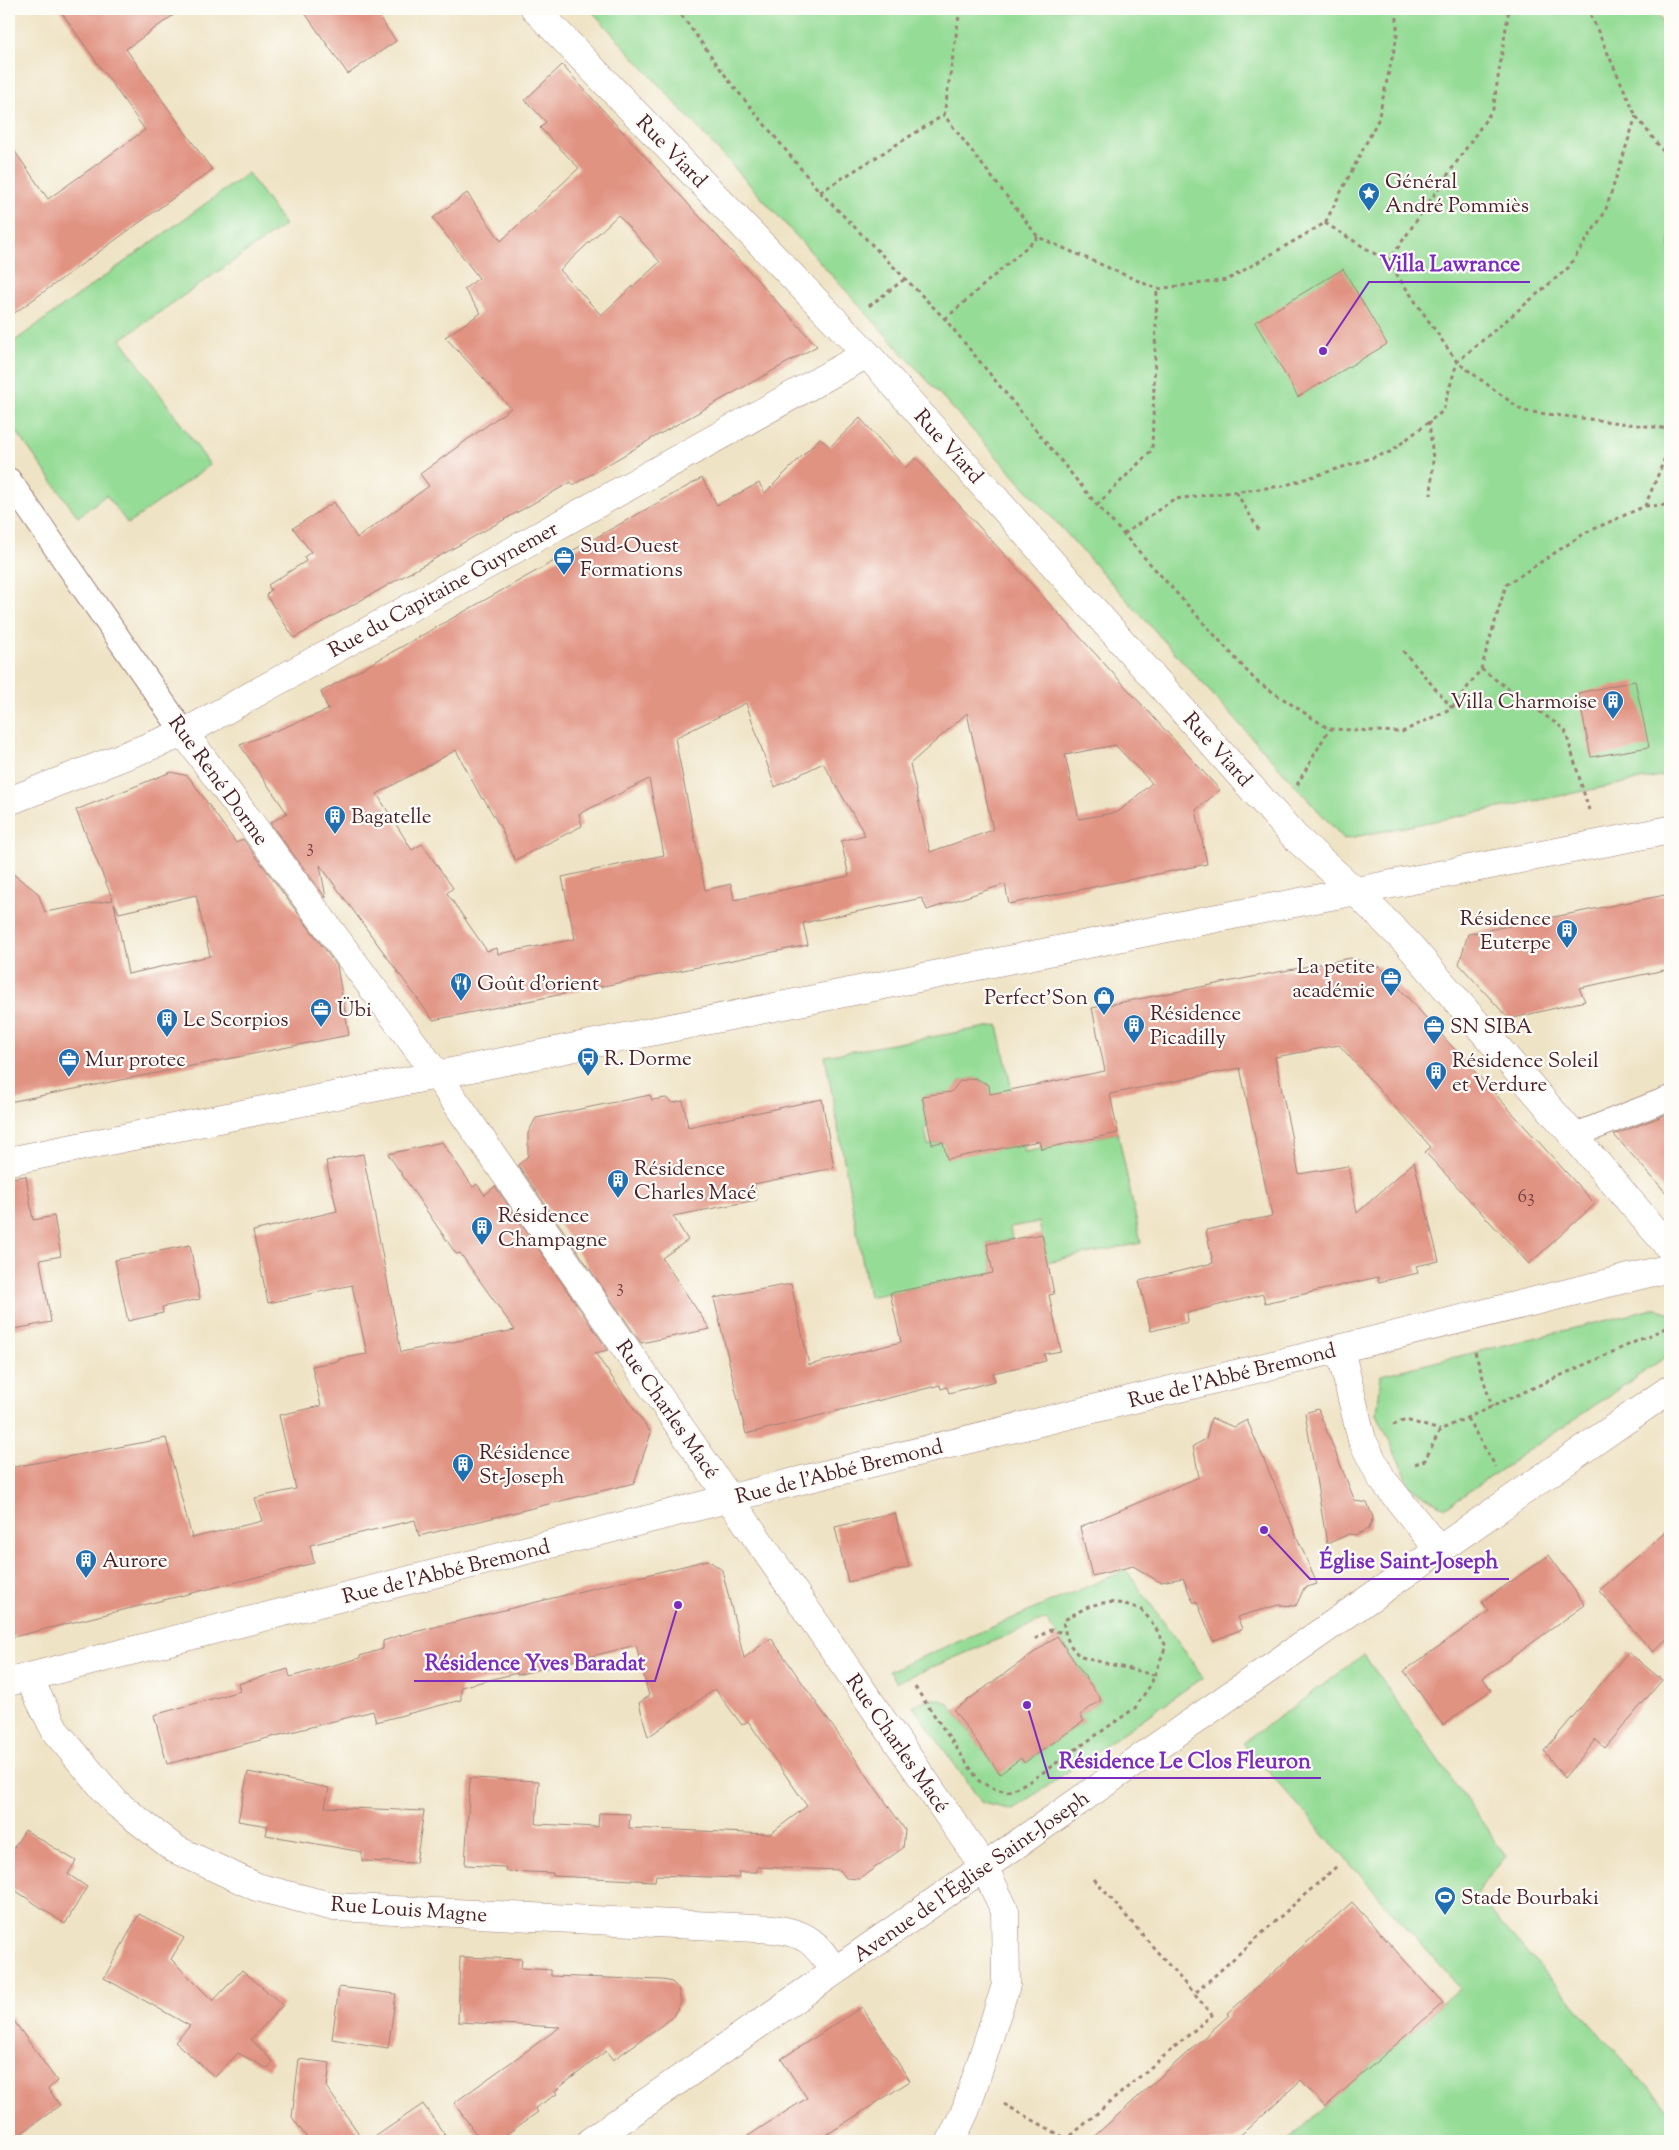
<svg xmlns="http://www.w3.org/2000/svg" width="1679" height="2150" font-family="'Sorts Mill Goudy',serif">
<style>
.green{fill:#95dc96;stroke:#707e60;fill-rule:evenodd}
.building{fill:#e19382;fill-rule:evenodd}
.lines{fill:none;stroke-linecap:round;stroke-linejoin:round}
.service-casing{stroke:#9c8178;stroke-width:26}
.pedestrian-casing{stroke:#9c8178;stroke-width:29}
.minor-casing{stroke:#9c8178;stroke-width:29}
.secondary-casing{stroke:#9c8178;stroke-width:29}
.path{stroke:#9c8178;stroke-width:3;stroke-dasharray:4 4;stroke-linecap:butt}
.service{stroke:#fff;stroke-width:24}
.pedestrian{stroke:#fff;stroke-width:28}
.minor{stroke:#fff;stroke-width:28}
.secondary{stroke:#fff;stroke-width:28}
.labels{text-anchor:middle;stroke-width:4.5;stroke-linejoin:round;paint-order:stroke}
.number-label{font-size:19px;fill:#703c41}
.street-label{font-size:21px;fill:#4a1f2b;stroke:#fdfcf7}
.poi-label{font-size:21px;fill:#4a1f2b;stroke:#fdfcf7;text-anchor:start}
.leader{fill:none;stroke:#7b2cbf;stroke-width:2}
.callout-dot{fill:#7b2cbf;stroke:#fdfcf7;stroke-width:2}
.callout-label{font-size:22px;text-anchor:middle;font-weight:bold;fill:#7b2cbf;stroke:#fdfcf7;stroke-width:4.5;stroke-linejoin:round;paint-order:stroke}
</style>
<rect width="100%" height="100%" fill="#fdfcf7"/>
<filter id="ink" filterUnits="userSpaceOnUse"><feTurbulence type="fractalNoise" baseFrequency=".02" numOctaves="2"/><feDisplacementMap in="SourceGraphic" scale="10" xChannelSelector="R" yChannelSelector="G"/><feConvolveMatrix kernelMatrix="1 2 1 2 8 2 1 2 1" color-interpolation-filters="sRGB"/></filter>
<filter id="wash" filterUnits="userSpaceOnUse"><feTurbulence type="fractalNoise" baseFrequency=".0096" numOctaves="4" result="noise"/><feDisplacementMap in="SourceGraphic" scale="20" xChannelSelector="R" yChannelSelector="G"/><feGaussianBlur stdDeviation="1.12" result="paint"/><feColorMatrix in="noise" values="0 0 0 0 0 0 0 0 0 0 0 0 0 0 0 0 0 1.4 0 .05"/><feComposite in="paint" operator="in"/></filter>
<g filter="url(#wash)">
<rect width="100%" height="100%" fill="#efe3c5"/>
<path class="green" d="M 590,9 L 1655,9 L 1670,34 L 1670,774 L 1344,839 Z
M 248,173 L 285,225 L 121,339 L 210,465 L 128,524 L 106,495 L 78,517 L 9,421 L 9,345 Z
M 998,1025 L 1025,1152 L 1118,1133 L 1141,1243 L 1047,1262 L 1039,1222 L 1010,1227 L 1012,1239 L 987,1244 L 993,1273 L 869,1297 L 825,1056 ZM 975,1078 L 981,1081 L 981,1085 L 988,1084 L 993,1110 L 943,1142 L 928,1145 L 925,1128 L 928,1127 L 922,1096 L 958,1091 L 957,1084 L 960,1081 Z
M 1653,1309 L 1658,1309 L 1670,1313 L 1670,1354 L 1446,1507 L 1428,1499 L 1411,1487 L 1377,1414 L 1381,1375 Z
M 1126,1570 L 1203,1677 L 1013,1810 L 982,1803 L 913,1706 C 926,1698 937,1696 949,1704 L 1000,1773 L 1021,1758 L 1024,1763 L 1084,1721 L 1080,1715 L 1101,1700 L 1046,1619 L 897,1682 L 889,1671 Z
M 1364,1655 L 1506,1856 L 1475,1894 L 1670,2112 L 1670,2141 L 1286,2141 L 1460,1988 L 1243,1743 Z"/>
<g id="blocks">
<path class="building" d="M 59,9 L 182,9 L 126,49 L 212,170 L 9,317 L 9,143 L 48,199 L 145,130 Z
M 302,9 L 373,9 L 396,41 L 348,74 Z
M 562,65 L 817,346 L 658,435 L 573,485 L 571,482 L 294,638 L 266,595 L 271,590 L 268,585 L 306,561 L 304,557 L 311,552 L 293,528 L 334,502 L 357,538 L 429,486 L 420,474 L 511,408 L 445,337 L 481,313 L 464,289 L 479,278 L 433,218 L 467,193 L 501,241 L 579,168 L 540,128 L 546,122 L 525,100 ZM 618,215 L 660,262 L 601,315 L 560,270 Z
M 1343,269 L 1387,344 L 1298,397 L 1255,322 Z
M 860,418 L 905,468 L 916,458 L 1220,790 L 1196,810 L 1207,864 L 1009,904 L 1005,884 L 927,910 L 922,898 L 803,923 L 808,945 L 433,1020 L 320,865 L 326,898 L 270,823 L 287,813 L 240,745 L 328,710 L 321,692 L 702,478 L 717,505 L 759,483 L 765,493 L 820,438 L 830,447 ZM 746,703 L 775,787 L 823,763 L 865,835 L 841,841 L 849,876 L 734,900 L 731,884 L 705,890 L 675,738 ZM 967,713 L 993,830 L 930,852 L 910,764 ZM 1115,745 L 1152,783 L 1118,812 L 1079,819 L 1065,755 ZM 456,750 L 482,799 L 484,799 L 501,828 L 515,860 L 582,826 L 579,814 L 649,779 L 664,855 L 562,877 L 575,939 L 498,954 L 497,948 L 487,951 L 447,893 L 453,888 L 422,844 L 412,850 L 377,794 Z
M 1635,681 L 1649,747 L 1591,757 L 1578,693 Z
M 171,772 L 188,776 L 236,843 L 243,839 L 337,966 L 349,1035 L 9,1102 L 9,871 L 38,893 L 45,912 L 113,900 L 76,810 ZM 196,895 L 210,956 L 128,974 L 114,903 L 119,913 Z
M 1670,894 L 1670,969 L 1579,988 L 1585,1001 L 1509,1019 L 1459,964 L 1468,934 Z
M 1351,958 L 1380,967 L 1595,1204 L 1529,1264 L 1425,1152 L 1431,1147 L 1339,1045 L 1275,1057 L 1299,1174 L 1348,1166 L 1357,1213 L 1414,1162 L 1439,1261 L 1416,1266 L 1418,1273 L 1379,1282 L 1378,1277 L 1265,1303 L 1263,1294 L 1187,1313 L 1188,1322 L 1151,1331 L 1139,1281 L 1213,1263 L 1206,1230 L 1272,1216 L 1240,1068 L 1110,1094 L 1118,1133 L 1041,1149 L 1039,1141 L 947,1159 L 943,1142 L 932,1144 L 922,1096 L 951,1092 L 960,1081 L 975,1078 L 989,1085 L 990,1094 L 1105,1071 L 1092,1008 Z
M 650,1095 L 652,1100 L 666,1098 L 672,1103 L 683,1101 L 688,1127 L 822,1099 L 834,1168 L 754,1184 L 757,1200 L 673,1216 L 688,1240 L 662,1258 L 710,1329 L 641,1343 L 518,1165 L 528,1156 L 528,1133 L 536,1118 Z
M 1670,1113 L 1670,1197 L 1614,1135 Z
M 442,1142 L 473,1187 L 477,1184 L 485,1195 L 495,1186 L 608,1350 L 595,1353 L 651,1433 L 634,1483 L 419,1536 L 415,1520 L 310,1545 L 314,1563 L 9,1638 L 9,1468 L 166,1438 L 192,1538 L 262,1521 L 255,1498 L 296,1489 L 279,1415 L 321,1406 L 312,1366 L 339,1361 L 339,1359 L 367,1354 L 352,1285 L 268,1303 L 253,1231 L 337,1211 L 326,1161 L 363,1154 L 401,1352 L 515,1330 L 460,1253 L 456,1254 L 388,1154 Z
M 26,1176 L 33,1220 L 54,1216 L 61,1256 L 40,1260 L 51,1322 L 9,1330 L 9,1178 Z
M 1042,1234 L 1054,1294 L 1049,1295 L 1061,1351 L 1044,1354 L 1046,1361 L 993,1373 L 995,1381 L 949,1393 L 947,1387 L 941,1389 L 940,1385 L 746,1434 L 714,1298 L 791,1284 L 809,1365 L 901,1342 L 890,1293 L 993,1273 L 987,1244 Z
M 190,1245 L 200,1299 L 162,1307 L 163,1313 L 128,1321 L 115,1260 Z
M 1318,1409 L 1355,1501 L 1367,1503 L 1373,1517 L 1369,1529 L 1356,1535 L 1349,1534 L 1327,1544 L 1305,1413 Z
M 1211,1418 L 1234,1427 L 1247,1420 L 1317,1584 L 1304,1588 L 1296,1606 L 1278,1605 L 1237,1617 L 1242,1629 L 1213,1641 L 1197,1602 L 1193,1602 L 1183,1578 L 1161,1582 L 1156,1580 L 1133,1566 L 1092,1576 L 1080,1527 L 1199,1477 L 1193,1446 L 1206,1439 Z
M 895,1513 L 909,1567 L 848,1582 L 835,1527 Z
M 1670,1528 L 1670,1636 L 1653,1652 L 1599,1591 Z
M 1549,1555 L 1585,1605 L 1483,1678 L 1491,1690 L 1443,1725 L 1404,1671 L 1489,1611 L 1482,1602 Z
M 708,1560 L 722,1570 L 744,1658 L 771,1638 L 905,1830 L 903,1848 L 859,1879 L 846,1878 L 840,1870 L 757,1867 L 757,1872 L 738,1872 L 739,1878 L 656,1875 L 655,1881 L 553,1876 L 553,1873 L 506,1871 L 505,1867 L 465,1865 L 470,1778 L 539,1781 L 536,1824 L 598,1827 L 599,1813 L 630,1814 L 629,1828 L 770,1834 L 807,1806 L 748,1721 L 742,1725 L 715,1689 L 648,1737 L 639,1703 L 649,1696 L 636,1645 L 517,1675 L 517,1673 L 461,1687 L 461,1700 L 376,1722 L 373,1711 L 167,1764 L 154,1715 L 240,1691 L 238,1684 L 288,1669 L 290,1677 L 360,1658 L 360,1656 L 383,1649 L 383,1641 L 398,1636 Z
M 1057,1636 L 1101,1700 L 1080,1715 L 1084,1721 L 1024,1763 L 1021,1758 L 1000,1774 L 954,1710 Z
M 1628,1652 L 1662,1680 L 1605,1748 L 1596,1740 L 1564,1778 L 1544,1751 Z
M 248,1772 L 329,1788 L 325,1807 L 424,1811 L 416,1863 L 362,1861 L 362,1852 L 266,1835 L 268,1826 L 238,1821 Z
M 25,1830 L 76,1861 L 68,1874 L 87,1887 L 65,1924 L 9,1886 L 9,1855 Z
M 1352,1902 L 1443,2003 L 1325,2107 L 1301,2080 L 1234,2141 L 1089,2141 L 1229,2015 L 1227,2014 Z
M 139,1914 L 184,1938 L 171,1959 L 213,2001 L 242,1970 L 283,2005 L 251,2039 L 273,2062 L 268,2069 L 238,2053 L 215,2077 L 175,2042 L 190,2026 L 104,1978 Z
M 460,1957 L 522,1959 L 521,1968 L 551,1970 L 551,1976 L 663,1980 L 672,1982 L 678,1988 L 681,2002 L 672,2018 L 613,2060 L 606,2051 L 555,2091 L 557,2094 L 535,2108 L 538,2112 L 497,2141 L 481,2141 L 454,2103 L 560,2027 L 458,2022 Z
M 339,1987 L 396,1994 L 388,2048 L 332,2039 Z
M 862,2007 L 910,2081 L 817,2141 L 740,2141 L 807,2098 L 781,2059 Z
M 9,2014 L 57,2081 L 48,2089 L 60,2105 L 11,2141 L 9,2141 Z
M 299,2059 L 330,2063 L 327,2088 L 364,2141 L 309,2141 L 292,2117 Z
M 423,2104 L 449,2141 L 369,2141 Z"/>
</g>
</g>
<g filter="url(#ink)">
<use href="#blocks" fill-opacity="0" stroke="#9c8178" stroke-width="1"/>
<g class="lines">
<g class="service-casing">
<path id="service" d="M 9,480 L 184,733
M 1573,1136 L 1670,1098"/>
</g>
<g class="pedestrian-casing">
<path id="pedestrian" d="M 1340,1349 L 1362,1440 L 1382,1479 L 1439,1550"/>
</g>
<g class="minor-casing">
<path id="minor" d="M 535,9 L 867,354 L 1295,837 L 1355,891 L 1409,945 L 1670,1248
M 184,733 L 437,1075 L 984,1867 L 1005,1911 L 1006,1985 L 966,2109 L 951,2141
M 9,801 L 184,733 L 867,354
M 28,1677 L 56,1732 L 116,1803 L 175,1849 L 257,1887 L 334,1907 L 774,1929 C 810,1934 815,1943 835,1971
M 9,1682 L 798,1481 L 1670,1268
M 591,2141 L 1670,1389"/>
</g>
<g class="secondary-casing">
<path id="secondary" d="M 9,1161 L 1202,921 L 1670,830"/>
</g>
<path class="path" d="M 677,9 L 730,82 L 820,192 L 945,319 L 1097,505 L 1256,681 L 1329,729 L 1402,732 L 1452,708 L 1481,669 L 1506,585 L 1585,533 L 1645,506 L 1670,446
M 960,9 L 944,115 L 1038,237 L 1157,289 L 1227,280 L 1325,223 L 1378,120 L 1397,36 L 1397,9
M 1585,9 L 1591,16 L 1636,116 L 1670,160
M 820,192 L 944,115
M 1325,223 L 1388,262 L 1457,362 L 1523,411 L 1670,429
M 1388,262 L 1493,109 L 1509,9
M 869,306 L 906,278
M 945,319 L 1038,237
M 1429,421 L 1433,459 L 1431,495
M 1236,492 L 1260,532
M 1097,505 L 1152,450 L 1157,289
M 1645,506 L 1670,505
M 1124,534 L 1174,499 L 1283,486 L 1390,452 L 1443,411 L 1457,362 L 1568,268 L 1605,212 L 1636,116
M 1403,651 L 1452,708
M 1481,669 L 1565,730 L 1589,810
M 1297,785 L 1329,729
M 1475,1352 L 1492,1407
M 1467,1418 L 1496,1467
M 1393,1425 L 1406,1420 L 1440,1430
M 1415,1464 L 1425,1460 L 1440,1430 L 1670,1326
M 1035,1639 L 1050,1630 L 1065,1633
M 915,1687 L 979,1781 L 992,1788 L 1007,1792 L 1032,1780 L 1135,1708 L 1151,1684 L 1166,1646 C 1159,1634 1152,1620 1142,1611 C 1138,1607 1132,1607 1128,1605 C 1101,1598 1085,1607 1063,1621 C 1065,1636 1069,1647 1081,1657 L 1154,1675
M 1094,1879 L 1194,1994
M 1004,2104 L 1067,2139
M 1069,2141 L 1067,2139 L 1212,2015 L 1194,1994 L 1337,1866"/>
<use href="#service" class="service"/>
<use href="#pedestrian" class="pedestrian"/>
<use href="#minor" class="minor"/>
<use href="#secondary" class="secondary"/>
</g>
</g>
<defs>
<g id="sight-pin" transform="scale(1.125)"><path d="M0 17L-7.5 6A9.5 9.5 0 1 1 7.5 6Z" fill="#1f6fb2" stroke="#fdfcf7"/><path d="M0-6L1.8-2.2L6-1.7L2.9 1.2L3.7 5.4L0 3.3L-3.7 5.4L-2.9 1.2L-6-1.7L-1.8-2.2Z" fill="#fff"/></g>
<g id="office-pin" transform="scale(1.125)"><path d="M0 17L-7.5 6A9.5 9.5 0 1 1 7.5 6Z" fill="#1f6fb2" stroke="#fdfcf7"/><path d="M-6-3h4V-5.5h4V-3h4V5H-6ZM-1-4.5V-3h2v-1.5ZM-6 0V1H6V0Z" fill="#fff"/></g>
<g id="building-pin" transform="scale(1.125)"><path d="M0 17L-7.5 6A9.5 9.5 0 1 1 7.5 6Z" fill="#1f6fb2" stroke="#fdfcf7"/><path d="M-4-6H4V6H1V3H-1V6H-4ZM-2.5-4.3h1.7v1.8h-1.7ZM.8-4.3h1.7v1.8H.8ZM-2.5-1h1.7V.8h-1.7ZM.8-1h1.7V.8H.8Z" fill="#fff"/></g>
<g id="restaurant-pin" transform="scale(1.125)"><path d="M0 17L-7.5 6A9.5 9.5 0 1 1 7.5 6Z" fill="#1f6fb2" stroke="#fdfcf7"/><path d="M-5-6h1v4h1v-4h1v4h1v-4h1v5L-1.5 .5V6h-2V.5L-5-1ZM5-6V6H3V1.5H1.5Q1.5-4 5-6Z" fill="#fff"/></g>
<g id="shop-pin" transform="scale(1.125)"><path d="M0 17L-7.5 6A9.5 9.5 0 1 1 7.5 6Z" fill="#1f6fb2" stroke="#fdfcf7"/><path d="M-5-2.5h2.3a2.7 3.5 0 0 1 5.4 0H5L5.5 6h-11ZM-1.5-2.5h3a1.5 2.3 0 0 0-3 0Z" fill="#fff"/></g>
<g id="bus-pin" transform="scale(1.125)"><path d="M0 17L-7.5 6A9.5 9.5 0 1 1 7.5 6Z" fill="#1f6fb2" stroke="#fdfcf7"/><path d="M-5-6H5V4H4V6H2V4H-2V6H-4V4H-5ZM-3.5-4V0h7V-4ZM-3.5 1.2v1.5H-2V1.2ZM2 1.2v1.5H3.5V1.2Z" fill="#fff"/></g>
<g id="stadium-pin" transform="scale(1.125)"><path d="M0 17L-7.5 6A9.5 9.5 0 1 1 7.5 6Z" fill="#1f6fb2" stroke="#fdfcf7"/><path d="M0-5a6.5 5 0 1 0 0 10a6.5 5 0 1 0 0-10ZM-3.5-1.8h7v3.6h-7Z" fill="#fff"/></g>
</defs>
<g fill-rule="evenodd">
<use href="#sight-pin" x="1369" y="193"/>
<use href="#office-pin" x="564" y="557"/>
<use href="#building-pin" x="1613" y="701"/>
<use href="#building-pin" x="335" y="816"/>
<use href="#building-pin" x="1567" y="930"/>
<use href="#office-pin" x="1391" y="978"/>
<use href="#restaurant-pin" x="461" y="983"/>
<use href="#shop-pin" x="1104" y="997"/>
<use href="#office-pin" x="321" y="1009"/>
<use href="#building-pin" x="167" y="1019"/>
<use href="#building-pin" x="1134" y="1025"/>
<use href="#office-pin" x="1434" y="1026"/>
<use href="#bus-pin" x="588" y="1058"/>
<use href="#office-pin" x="69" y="1059"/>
<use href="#building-pin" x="1436" y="1072"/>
<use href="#building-pin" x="618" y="1180"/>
<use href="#building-pin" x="482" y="1227"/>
<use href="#building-pin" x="463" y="1464"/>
<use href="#building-pin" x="86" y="1560"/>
<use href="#stadium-pin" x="1445" y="1897"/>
</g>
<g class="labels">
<g class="number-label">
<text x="310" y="852">3</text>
<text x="1526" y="1202">63</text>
<text x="620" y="1292">3</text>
</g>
<g class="street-label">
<text transform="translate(672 151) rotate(46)" y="7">Rue Viard</text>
<text transform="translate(949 446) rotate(48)" y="7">Rue Viard</text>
<text transform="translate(443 589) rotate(-29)" y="7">Rue du Capitaine Guynemer</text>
<text transform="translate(1218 749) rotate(48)" y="7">Rue Viard</text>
<text transform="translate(219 780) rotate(54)" y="7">Rue René Dorme</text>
<text transform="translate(1232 1375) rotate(-14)" y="7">Rue de l'Abbé Bremond</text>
<text transform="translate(668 1409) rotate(55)" y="7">Rue Charles Macé</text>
<text transform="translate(839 1471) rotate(-14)" y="7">Rue de l'Abbé Bremond</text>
<text transform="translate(446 1571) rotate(-14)" y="7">Rue de l'Abbé Bremond</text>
<text transform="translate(898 1743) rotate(55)" y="7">Rue Charles Macé</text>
<text transform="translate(971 1876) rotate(-35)" y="7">Avenue de l'Église Saint-Joseph</text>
<text transform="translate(409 1909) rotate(4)" y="7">Rue Louis Magne</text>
</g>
<g class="poi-label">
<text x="1385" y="188">Général<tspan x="1385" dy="24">André Pommiès</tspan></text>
<text x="580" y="552">Sud-Ouest<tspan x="580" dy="24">Formations</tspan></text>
<text x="1597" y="708" text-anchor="end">Villa Charmoise</text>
<text x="351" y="823">Bagatelle</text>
<text x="1551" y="925" text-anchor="end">Résidence<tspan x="1551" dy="24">Euterpe</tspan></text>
<text x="1375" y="973" text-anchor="end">La petite<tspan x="1375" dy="24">académie</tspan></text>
<text x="477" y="990">Goût d'orient</text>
<text x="1088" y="1004" text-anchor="end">Perfect’Son</text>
<text x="337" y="1016">Übi</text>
<text x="1150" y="1020">Résidence<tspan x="1150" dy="24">Picadilly</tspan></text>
<text x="183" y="1026">Le Scorpios</text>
<text x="1450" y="1033">SN SIBA</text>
<text x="604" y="1065">R. Dorme</text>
<text x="85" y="1066">Mur protec</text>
<text x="1452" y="1067">Résidence Soleil<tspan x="1452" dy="24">et Verdure</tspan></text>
<text x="634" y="1175">Résidence<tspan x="634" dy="24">Charles Macé</tspan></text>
<text x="498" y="1222">Résidence<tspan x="498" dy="24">Champagne</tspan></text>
<text x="479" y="1459">Résidence<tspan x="479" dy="24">St-Joseph</tspan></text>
<text x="102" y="1567">Aurore</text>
<text x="1461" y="1904">Stade Bourbaki</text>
</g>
</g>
<path class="leader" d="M1323 351L1369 282H1530M1264 1530L1310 1579H1509M678 1605L655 1681H414M1027 1705L1049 1778H1321"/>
<g class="callout-dot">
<circle cx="1323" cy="351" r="5"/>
<circle cx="1264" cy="1530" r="5"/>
<circle cx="678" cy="1605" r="5"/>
<circle cx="1027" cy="1705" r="5"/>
</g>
<g class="callout-label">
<text x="1450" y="271">Villa Lawrance</text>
<text x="1409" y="1568">Église Saint-Joseph</text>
<text x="535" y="1670">Résidence Yves Baradat</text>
<text x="1185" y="1768">Résidence Le Clos Fleuron</text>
</g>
<rect width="1679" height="2150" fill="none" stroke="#fdfcf7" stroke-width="30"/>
</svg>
